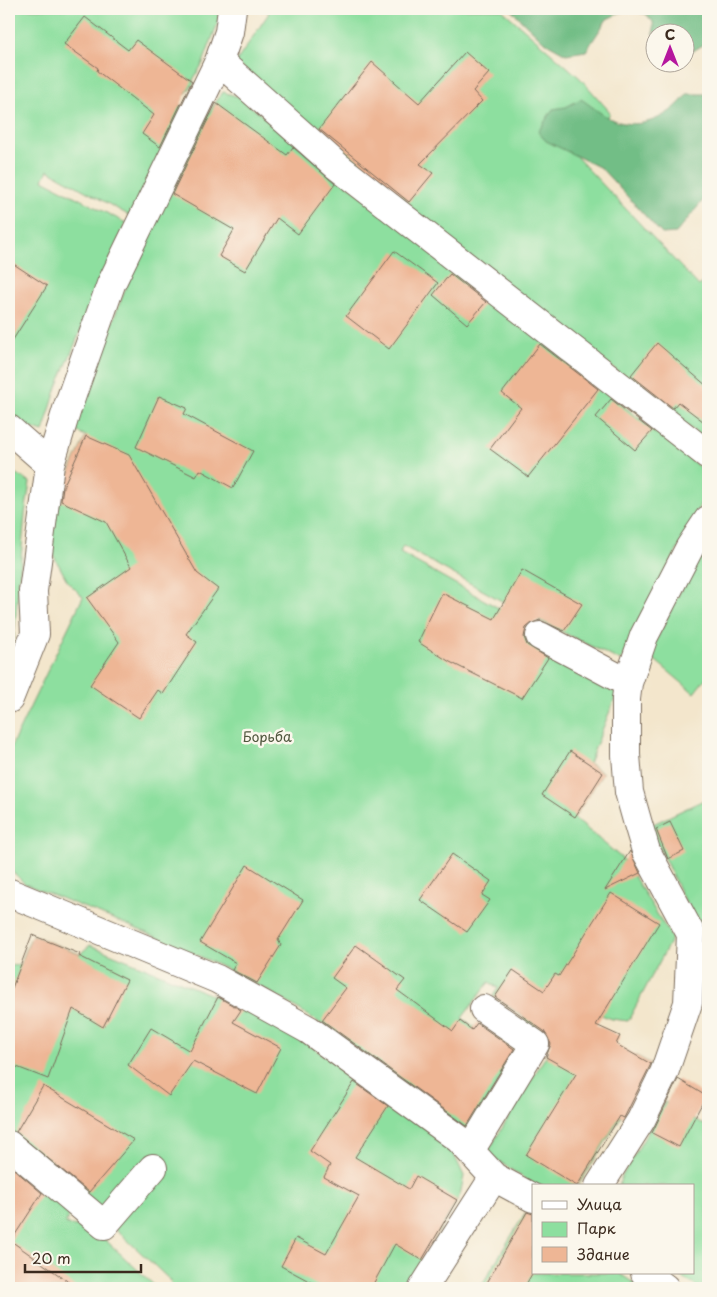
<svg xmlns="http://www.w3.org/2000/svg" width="717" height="1297" font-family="'Playpen Sans',sans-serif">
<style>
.green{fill:#8ddf9f;stroke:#64845e}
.forest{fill:#72be86;stroke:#567452}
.building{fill:#eeb695}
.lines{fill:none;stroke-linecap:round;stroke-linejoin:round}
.minor-casing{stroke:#7b6c5b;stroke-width:30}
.minor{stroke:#fff;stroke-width:28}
.labels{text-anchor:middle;stroke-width:5;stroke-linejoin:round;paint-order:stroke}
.park-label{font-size:14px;fill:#50573e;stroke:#fbf7ec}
</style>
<rect width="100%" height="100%" fill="#fbf7ec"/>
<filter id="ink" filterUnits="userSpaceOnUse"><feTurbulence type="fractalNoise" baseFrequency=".02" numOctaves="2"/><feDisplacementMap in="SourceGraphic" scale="10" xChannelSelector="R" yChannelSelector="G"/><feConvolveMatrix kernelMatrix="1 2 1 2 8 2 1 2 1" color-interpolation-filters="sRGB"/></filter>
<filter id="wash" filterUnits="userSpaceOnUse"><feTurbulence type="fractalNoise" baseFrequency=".0096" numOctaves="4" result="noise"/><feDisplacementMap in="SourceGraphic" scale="20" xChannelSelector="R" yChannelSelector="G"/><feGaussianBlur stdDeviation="1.12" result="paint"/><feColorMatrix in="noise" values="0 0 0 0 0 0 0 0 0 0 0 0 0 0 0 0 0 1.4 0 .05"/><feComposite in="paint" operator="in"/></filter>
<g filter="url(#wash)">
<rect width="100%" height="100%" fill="#f3e6cc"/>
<path class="green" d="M 9,9 L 223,9 L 203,63 L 193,80 L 194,83 L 178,104 L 186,110 L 130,216 L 48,170 L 43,180 L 126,223 L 57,387 L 43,432 L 22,425 L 9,414 L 9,238 L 13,230 L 9,227 Z
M 264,9 L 501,9 L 580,78 L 610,112 L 607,121 L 569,149 L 699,286 L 708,279 L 708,442 L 375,183 L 236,62 L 269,13 Z
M 223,92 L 239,97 L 707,473 L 705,495 L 621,661 L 518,610 L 403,546 L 400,553 L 536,629 L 577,669 L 617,693 L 589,763 L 603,773 L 574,818 L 624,860 L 672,938 L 628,1021 L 612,1019 L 569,1003 L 546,1038 L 522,1022 L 525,1018 L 493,996 L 498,988 L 489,982 L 462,1018 L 495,1042 L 503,1032 L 521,1045 L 468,1133 C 406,1087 344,1035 277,996 C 197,950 110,918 25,884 L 9,868 L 9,751 L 83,597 L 68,582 L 50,549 L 57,499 L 86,436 L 73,430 C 95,367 118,305 144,244 C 166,191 189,138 223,92 Z
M 9,470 L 30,482 L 25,514 L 11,670 L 9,676 Z
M 708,534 L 708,675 L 694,693 L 649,655 Z
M 708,798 L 708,937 L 682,896 L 649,826 Z
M 32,935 L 80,954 L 90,945 L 219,998 L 297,1036 L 449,1144 L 464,1176 L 460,1195 L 407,1288 L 166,1288 L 172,1282 L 87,1202 L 9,1136 L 9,966 L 20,965 Z
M 564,1026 L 630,1059 L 633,1054 L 653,1065 L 578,1186 L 535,1186 L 487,1153 Z
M 665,1102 L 708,1127 L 708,1288 L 699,1288 L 675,1273 L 693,1273 L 693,1186 L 619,1186 L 621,1178 Z
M 9,1158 L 70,1214 L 65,1224 L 97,1232 L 157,1288 L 9,1288 Z
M 525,1213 L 533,1218 L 533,1273 L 619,1273 L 641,1288 L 480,1288 Z"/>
<path class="forest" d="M 510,9 L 708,9 L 708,42 L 693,51 L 685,50 L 684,32 L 654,32 L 654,35 L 653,22 L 646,14 L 626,10 L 607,19 L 586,51 L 566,54 L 543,41 Z
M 687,94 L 708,94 L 708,198 L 705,198 L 676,233 L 662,234 L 601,168 L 546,141 L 538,132 L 553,109 L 566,107 L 581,99 C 592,106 606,119 619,122 C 645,129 672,115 687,94 Z"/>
<g id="blocks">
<path class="building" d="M 85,17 L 128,50 L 136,40 L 192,81 L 160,147 L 142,134 L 154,115 L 97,71 L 98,68 L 64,44 Z
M 465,52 L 489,73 L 473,91 L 482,101 L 420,164 L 433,173 L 409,202 L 319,129 L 372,62 L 419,103 Z
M 216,103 L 287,155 L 293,147 L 335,184 L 298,234 L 277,218 L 245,271 L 219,256 L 234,230 L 172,194 Z
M 394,251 L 438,283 L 389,349 L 346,316 Z
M 9,261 L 47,286 L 9,346 Z
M 450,274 L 486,302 L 467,324 L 433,295 Z
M 657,343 L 708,387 L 708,425 L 678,402 L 673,408 L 631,375 Z
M 540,344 L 598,389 L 528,477 L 490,449 L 521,408 L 502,393 Z
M 159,396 L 187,408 L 184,414 L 253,451 L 233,488 L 200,470 L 196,477 L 136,447 Z
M 611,399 L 652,431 L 635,450 L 596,417 Z
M 86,436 L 129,455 L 197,573 L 218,589 L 186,634 L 197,642 L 163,694 L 158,690 L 139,718 L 90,685 L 119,642 L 87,598 L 131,567 L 106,522 L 61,501 L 63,487 Z
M 522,570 L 582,604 L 564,631 L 540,620 L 532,623 L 526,628 L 524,637 L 527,645 L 548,658 L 522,698 L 450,662 L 418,642 L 442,593 L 494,619 Z
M 570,751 L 603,773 L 575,817 L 542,795 Z
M 670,822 L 684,851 L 668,859 L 656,829 Z
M 630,851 L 640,873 L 605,890 Z
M 452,854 L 491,881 L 482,895 L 490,900 L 467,932 L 420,900 Z
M 247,865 L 303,900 L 278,940 L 281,945 L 257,983 L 232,970 L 236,963 L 200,942 Z
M 611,893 L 659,923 L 596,1025 L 620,1036 L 616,1044 L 651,1064 L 624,1118 L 620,1116 L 577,1186 L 526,1155 L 576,1074 L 546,1057 L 551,1044 L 544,1031 L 495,997 L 513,970 L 544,991 L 555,974 L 559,976 Z
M 32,935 L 80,954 L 79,956 L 127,980 L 103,1027 L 73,1009 L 48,1079 L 9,1064 L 9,996 Z
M 356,945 L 405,980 L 397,990 L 453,1031 L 460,1021 L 472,1030 L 477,1023 L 514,1049 L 467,1126 L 322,1020 L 346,988 L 332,978 Z
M 218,997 L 241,1010 L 233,1022 L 281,1048 L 257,1094 L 193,1061 L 169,1096 L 128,1065 L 151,1028 L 190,1051 Z
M 678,1079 L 706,1096 L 679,1147 L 652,1133 Z
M 354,1082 L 388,1106 L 355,1157 L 409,1189 L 416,1176 L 457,1200 L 422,1260 L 395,1244 L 371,1288 L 322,1288 L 281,1266 L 296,1238 L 326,1254 L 359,1196 L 324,1177 L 330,1165 L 310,1151 Z
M 43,1086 L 134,1140 L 89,1192 L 16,1132 Z
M 9,1165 L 42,1193 L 11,1241 L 77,1288 L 9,1288 Z
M 527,1212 L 533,1214 L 533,1272 L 524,1288 L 484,1288 Z"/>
</g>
</g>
<g filter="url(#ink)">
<use href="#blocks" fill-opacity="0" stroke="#7b6c5b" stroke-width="1"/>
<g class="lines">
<g class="minor-casing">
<path id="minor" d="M 219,61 L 337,166 L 708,455
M 9,429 L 50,465
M 540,636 L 628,683
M 9,699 L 35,634 L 33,591 L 50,465 L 67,409 L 111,284 L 219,61 L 229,32 L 232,9
M 10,893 L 217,979 L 309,1030 L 459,1139 L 494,1177 L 533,1198
M 9,1145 L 104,1225 L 153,1168
M 470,1151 L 535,1044 L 484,1009
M 599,1186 L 641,1120 L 664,1073 L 688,1003 L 691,934 L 646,851 L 638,824 L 629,792 L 626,755 L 626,699 L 628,683 L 644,636 L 690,547 L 708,520
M 645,1273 L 665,1288
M 423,1288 L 494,1177"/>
</g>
<use href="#minor" class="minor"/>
</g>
</g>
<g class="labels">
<g class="park-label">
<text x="267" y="742">Борьба</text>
</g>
</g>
<rect width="717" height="1297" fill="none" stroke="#fbf7ec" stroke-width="30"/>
<rect x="532" y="1184" width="162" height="90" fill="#fbf7ec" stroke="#aea59a"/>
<rect x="542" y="1201" width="25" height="8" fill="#ffffff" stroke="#aea59a"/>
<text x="577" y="1210" font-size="15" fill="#3b2a1e">Улица</text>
<rect x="542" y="1222" width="25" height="15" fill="#8ddf9f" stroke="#aea59a"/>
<text x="577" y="1234" font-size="15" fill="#3b2a1e">Парк</text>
<rect x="542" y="1247" width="25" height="15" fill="#eeb695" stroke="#aea59a"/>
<text x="577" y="1260" font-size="15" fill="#3b2a1e">Здание</text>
<g transform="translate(670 48)"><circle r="24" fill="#fbf7ec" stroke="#aea59a"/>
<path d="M0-4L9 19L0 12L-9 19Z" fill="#b5179e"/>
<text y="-8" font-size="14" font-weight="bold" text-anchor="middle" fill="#3b2a1e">С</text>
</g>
<path d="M25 1264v8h116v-8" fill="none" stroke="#3b2a1e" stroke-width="2.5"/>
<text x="32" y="1264" font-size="15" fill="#3b2a1e" stroke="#fbf7ec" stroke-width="4" paint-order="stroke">20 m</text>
</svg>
